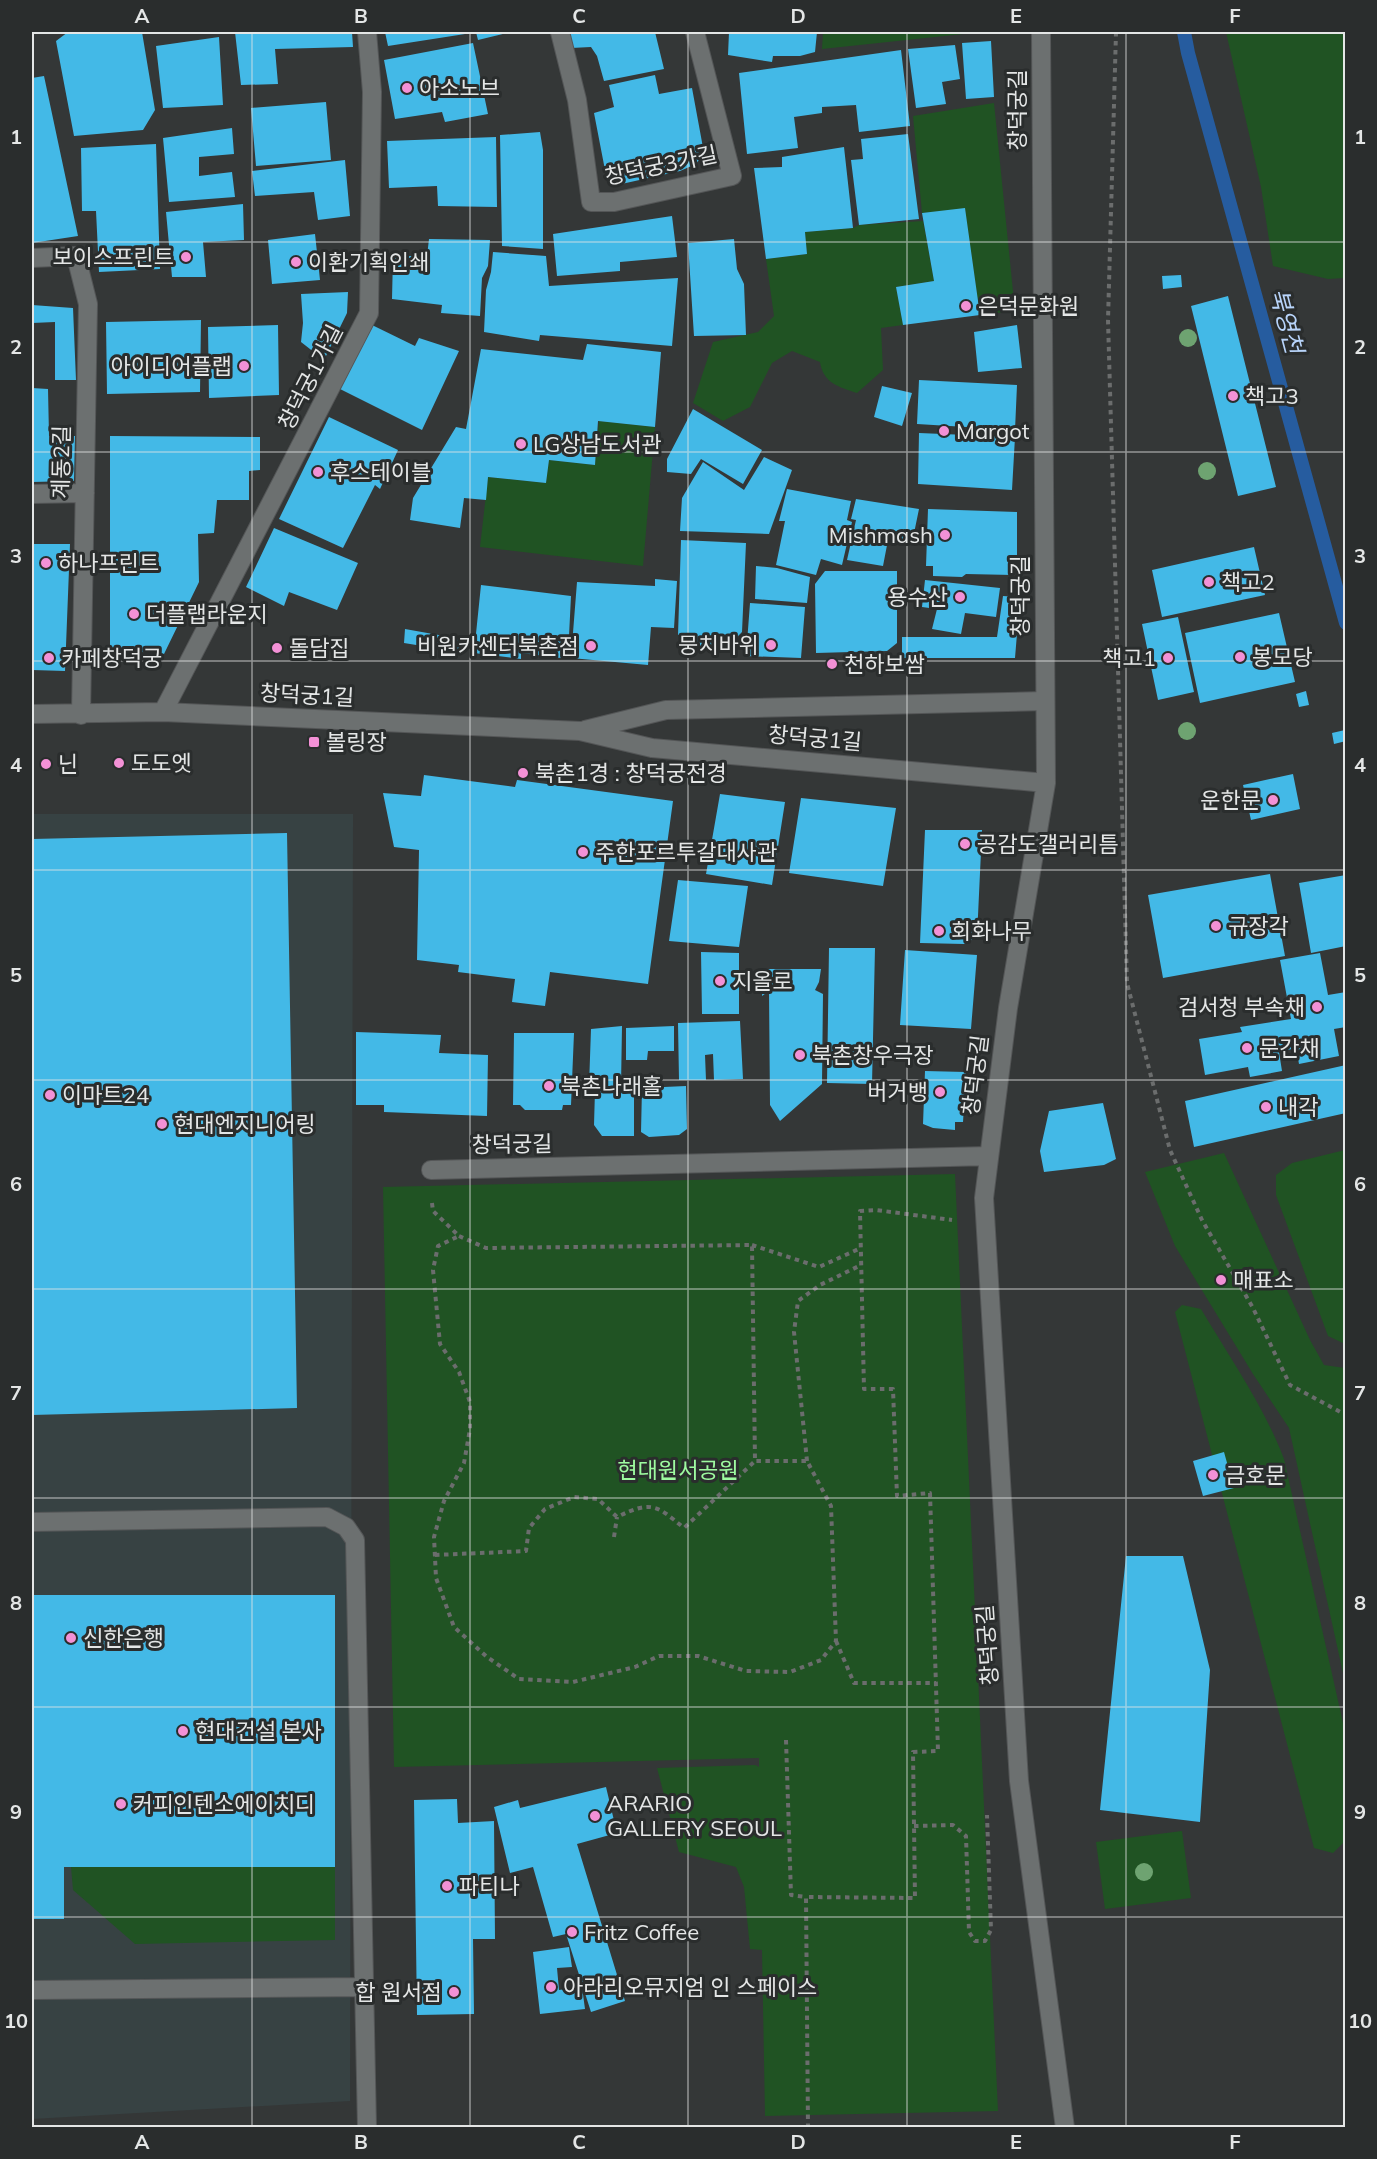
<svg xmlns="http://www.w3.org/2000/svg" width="1377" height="2159" font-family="Mulish,'Noto Sans KR',sans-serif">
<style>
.built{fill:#374243}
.green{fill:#205323}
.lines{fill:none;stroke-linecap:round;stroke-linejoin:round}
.stream{stroke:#265c9f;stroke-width:14}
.building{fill:#43b9e7}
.minor-casing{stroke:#545657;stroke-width:20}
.path{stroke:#6b6d6d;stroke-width:4;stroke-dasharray:4.5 4.5;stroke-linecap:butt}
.minor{stroke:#6c7070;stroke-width:18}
.tree{fill:#6ea371}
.grid{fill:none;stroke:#e4e6e6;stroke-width:1.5;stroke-opacity:0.55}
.poi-dot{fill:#f391d6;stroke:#2a2d2d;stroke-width:2}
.labels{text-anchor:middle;stroke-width:6;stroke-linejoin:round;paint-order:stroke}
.poi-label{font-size:22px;fill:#e4e6e6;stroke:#2a2d2d;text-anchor:start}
.street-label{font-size:22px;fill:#e4e6e6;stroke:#2a2d2d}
.park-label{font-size:22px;fill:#9efba0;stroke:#2a2d2d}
.water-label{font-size:24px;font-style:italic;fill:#b8d4fa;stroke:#2a2d2d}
.neatline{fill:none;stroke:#e4e6e6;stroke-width:2}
.grid-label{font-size:20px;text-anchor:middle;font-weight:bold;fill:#e4e6e6}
</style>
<rect width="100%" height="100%" fill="#343737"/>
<path class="built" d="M 32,814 L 353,814 L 350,2101 L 32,2119 Z"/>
<path class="green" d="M 823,32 L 982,32 L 822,49 Z
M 1226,32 L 1345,32 L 1345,278 L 1328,279 L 1273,266 L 1261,187 Z
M 994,103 L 1015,311 L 980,315 L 965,209 L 922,213 L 913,116 Z
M 923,221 L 934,281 L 896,287 L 903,325 L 881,328 L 883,370 L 857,393 C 839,387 823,383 820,362 L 792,351 L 772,363 L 750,407 L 723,421 L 693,403 L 713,342 L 758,332 L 774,316 L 766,259 L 807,254 L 805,232 L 853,228 L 859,225 Z
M 599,421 L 655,427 L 643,566 L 480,547 L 488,477 L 546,483 L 549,460 L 595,465 Z
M 1345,1150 L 1346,1344 L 1345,1344 L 1328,1336 L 1276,1195 L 1276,1175 L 1292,1163 Z
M 1224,1153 L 1310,1340 L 1324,1365 L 1345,1368 L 1345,1682 L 1289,1428 L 1253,1374 L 1175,1246 L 1145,1172 Z
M 955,1174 L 998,2111 L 765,2116 L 762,1950 L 750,1949 L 744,1887 L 736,1867 L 679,1852 L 657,1768 L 755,1765 L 759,1767 L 759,1758 L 394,1767 L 383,1187 Z
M 1182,1305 L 1201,1309 C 1230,1358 1264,1406 1284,1459 L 1345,1732 L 1345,1841 L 1333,1853 L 1314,1848 L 1175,1312 Z
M 1182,1831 L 1191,1898 L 1105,1909 L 1096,1842 Z
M 71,1867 L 335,1867 L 335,1940 L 135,1944 L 73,1890 Z"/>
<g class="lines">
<path class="stream" d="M 1184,32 L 1188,53 L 1346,623"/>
</g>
<path class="building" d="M 68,32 L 142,32 L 155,110 L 143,130 L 74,136 L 56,41 Z
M 235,32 L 352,32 L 353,47 L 275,49 L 278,84 L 241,85 Z
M 385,32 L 464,32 L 465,34 L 388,46 Z
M 476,32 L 511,32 L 478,40 Z
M 567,32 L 655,32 L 664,69 L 604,81 L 597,56 L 591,47 L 571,48 Z
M 729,32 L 817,32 L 815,52 L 800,56 L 773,56 L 772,62 L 728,55 Z
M 219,37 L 223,105 L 163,108 L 156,46 Z
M 991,41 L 994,97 L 966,99 L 962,43 Z
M 473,43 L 488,114 L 445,122 L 442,112 L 395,119 L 384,60 Z
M 955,45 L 960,79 L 942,82 L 946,104 L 916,108 L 908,49 Z
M 901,50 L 910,126 L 859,132 L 856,105 L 822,107 L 822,113 L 794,117 L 798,148 L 747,154 L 739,73 Z
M 655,75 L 659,94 L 692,88 L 704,153 L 696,164 L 680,171 L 617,185 L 615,179 L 605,170 L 594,113 L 614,107 L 609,85 Z
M 44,76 L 78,236 L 32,243 L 32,78 Z
M 326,102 L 331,160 L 256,166 L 251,108 Z
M 232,128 L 234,154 L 199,157 L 199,176 L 232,172 L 235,197 L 169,202 L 163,138 Z
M 540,132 L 543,150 L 543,249 L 502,246 L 500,135 Z
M 908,134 L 919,219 L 859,225 L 851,160 L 863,159 L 861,139 Z
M 496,137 L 497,207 L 438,206 L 437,186 L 389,188 L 387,141 Z
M 156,144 L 160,269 L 99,272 L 96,211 L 82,211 L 81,148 Z
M 844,147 L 853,228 L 805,232 L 807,254 L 766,259 L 754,168 L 782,167 L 782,157 Z
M 345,160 L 350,216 L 318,220 L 314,192 L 255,196 L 252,171 Z
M 243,204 L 244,240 L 203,242 L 206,277 L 172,277 L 166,212 Z
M 965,208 L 980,315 L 903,325 L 896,287 L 934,281 L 922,213 Z
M 672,216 L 677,257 L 620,262 L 620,271 L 557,276 L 553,234 Z
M 315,234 L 320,280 L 272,284 L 268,240 Z
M 429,239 L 490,240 L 488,266 L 482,278 L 480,316 L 441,313 L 442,305 L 392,299 L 393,256 L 427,256 Z
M 734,239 L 737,269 L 744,284 L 746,335 L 694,336 L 688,243 Z
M 493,252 L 546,256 L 549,286 L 678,278 L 672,346 L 540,335 L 539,341 L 484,332 L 486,290 L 491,272 Z
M 1181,275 L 1182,287 L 1163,289 L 1162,276 Z
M 348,292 L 347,313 L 324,360 L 301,342 L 303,323 L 301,294 Z
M 1228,296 L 1276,487 L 1238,496 L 1191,306 Z
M 32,305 L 73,308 L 76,380 L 55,380 L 55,322 L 32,323 Z
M 201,320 L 200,392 L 107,394 L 106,322 Z
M 278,325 L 279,395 L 209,398 L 208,327 Z
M 372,325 L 415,346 L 419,338 L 459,351 L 422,430 L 340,389 Z
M 1017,325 L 1022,368 L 978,372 L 974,332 Z
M 587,344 L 661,352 L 655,427 L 598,421 L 595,465 L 549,460 L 546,483 L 488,477 L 486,500 L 464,498 L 460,528 L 410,520 L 413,498 L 456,427 L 466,429 L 481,349 L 583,360 Z
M 919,380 L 1017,385 L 1015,430 L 917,424 Z
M 882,386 L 912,393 L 902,426 L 874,417 Z
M 32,388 L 48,389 L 49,436 L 75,436 L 74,481 L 32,482 Z
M 693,409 L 762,450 L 743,484 L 701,459 L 691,474 L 667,472 L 667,459 Z
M 329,417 L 398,450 L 380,489 L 375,485 L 343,548 L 279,519 Z
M 919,433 L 1015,437 L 1012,490 L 918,484 Z
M 110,436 L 260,437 L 260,470 L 249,471 L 249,500 L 217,500 L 214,533 L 198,534 L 199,582 L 164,654 L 110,649 Z
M 764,457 L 792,470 L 769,534 L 680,531 L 682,498 L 703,462 L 744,490 Z
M 787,489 L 851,501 L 847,520 L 852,522 L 842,565 L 821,559 L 816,575 L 776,565 L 785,521 L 779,521 Z
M 856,499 L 919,509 L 912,543 L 888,540 L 883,566 L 847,560 L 856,520 L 851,519 Z
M 928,509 L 1017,512 L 1017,560 L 1012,561 L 1013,575 L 966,574 L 962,577 L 933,576 L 933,566 L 926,566 Z
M 274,528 L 358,563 L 337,610 L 289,592 L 284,606 L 246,587 Z
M 681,540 L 746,543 L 742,632 L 727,647 L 689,646 L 687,635 L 678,635 Z
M 32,544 L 70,544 L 65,671 L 32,670 Z
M 1254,547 L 1265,595 L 1162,617 L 1152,570 Z
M 756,566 L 777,568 L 810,577 L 807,603 L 755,599 Z
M 825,571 L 897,571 L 897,643 L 887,651 L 816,653 L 815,584 Z
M 655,579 L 677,581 L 674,628 L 651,627 L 648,665 L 571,658 L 577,582 L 655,586 Z
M 925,580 L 1000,588 L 996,617 L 965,613 L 961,634 L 932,629 L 937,609 L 922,607 Z
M 481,585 L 571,596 L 569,636 L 561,658 L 521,653 L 521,659 L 474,653 Z
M 1003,596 L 1020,597 L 1015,658 L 902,658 L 902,637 L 997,637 Z
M 750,603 L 805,607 L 801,658 L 746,656 Z
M 1279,613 L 1295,682 L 1200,703 L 1185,633 Z
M 1178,617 L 1194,692 L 1158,700 L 1142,624 Z
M 405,629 L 461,639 L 459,652 L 404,643 Z
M 1306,691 L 1309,705 L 1299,707 L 1296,694 Z
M 1345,730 L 1346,741 L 1334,744 L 1332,733 Z
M 1293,774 L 1300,809 L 1251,820 L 1243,785 Z
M 424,775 L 515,787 L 517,780 L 673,801 L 648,984 L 550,972 L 545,1006 L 512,1002 L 515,979 L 458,972 L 459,965 L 417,960 L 419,850 L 394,847 L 383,793 L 421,796 Z
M 720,794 L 785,802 L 772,885 L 706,874 Z
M 801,798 L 896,808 L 883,886 L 789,873 Z
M 925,830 L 982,830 L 977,937 L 964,944 L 920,943 Z
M 287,833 L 297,1408 L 32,1415 L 32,839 Z
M 1270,874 L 1285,956 L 1163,978 L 1148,895 Z
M 1346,875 L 1346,946 L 1311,953 L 1299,883 Z
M 678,880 L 748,886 L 739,947 L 669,941 Z
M 829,948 L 875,948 L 872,1084 L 827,1083 Z
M 905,950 L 977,955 L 971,1029 L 900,1025 Z
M 701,952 L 739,953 L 739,1014 L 702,1014 Z
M 1320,953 L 1328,995 L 1346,992 L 1346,1027 L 1334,1029 L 1339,1056 L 1299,1064 L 1296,1048 L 1279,1052 L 1282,1071 L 1250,1077 L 1248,1067 L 1205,1075 L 1199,1039 L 1242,1032 L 1240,1027 L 1291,1019 L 1280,960 Z
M 764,969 L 821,969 L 819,982 L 815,990 L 823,994 L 822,1084 L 780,1121 L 770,1105 L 769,991 L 762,996 Z
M 740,1021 L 743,1079 L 714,1080 L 713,1054 L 705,1055 L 706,1080 L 679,1080 L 678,1023 Z
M 622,1026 L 621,1086 L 589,1086 L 591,1029 Z
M 674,1026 L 674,1051 L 648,1051 L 647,1060 L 626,1060 L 626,1028 Z
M 356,1032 L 441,1035 L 439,1053 L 488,1055 L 487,1116 L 384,1112 L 384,1105 L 356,1105 Z
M 514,1033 L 574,1033 L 571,1105 L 563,1105 L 562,1110 L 525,1110 L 520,1105 L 513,1105 Z
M 1346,1065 L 1346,1113 L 1194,1147 L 1185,1101 Z
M 925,1071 L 966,1072 L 963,1122 L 955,1122 L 955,1130 L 933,1128 L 923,1124 Z
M 686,1086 L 687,1129 L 679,1135 L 649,1137 L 641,1132 L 642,1088 Z
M 595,1090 L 634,1090 L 634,1136 L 602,1136 L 594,1125 Z
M 1103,1103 L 1116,1159 L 1104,1165 L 1044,1172 L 1040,1151 L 1049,1111 Z
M 1224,1452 L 1234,1488 L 1203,1496 L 1193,1461 Z
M 1126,1556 L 1183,1556 L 1210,1670 L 1200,1822 L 1100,1810 Z
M 32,1595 L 335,1595 L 335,1867 L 64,1867 L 64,1919 L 32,1919 Z
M 606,1787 L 617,1833 L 577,1844 L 625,2001 L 591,2012 L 566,1934 L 553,1937 L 533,1867 L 510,1873 L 494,1807 L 518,1800 L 520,1808 Z
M 457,1799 L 458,1823 L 494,1821 L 495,1939 L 473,1939 L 474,2014 L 417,2015 L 414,1800 Z
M 569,1947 L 572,1967 L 557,1968 L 559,1990 L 582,1987 L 585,2009 L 540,2014 L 533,1952 Z"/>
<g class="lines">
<g class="minor-casing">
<path id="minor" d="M 560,32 L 577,100 L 591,202 L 614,202 L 732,176 L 695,32
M 1041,32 L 1046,783 L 1008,1008 L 984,1198 L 1019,1781 L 1065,2128
M 32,258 L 76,256 L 88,304 L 81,715
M 32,494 L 85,493
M 163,712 L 369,313 L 372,92 L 367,32
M 32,714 L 163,712 L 580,731 L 652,748 L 1046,783
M 585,730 L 666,710 L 1045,701
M 431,1170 L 989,1156
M 32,1522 L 327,1517 L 346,1527 L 355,1540 L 367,2128
M 32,1990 L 365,1987"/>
</g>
<path class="path" d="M 1116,32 L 1108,320 L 1127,983 L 1170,1150 L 1202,1220 L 1253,1308 L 1290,1385 L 1346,1415
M 432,1203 L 433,1211 L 459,1236
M 459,1236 L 486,1248 L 752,1245 L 755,1461 L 807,1461 L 831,1506 L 836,1641 L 821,1660 L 790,1672 L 746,1671 L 698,1656 L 659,1656 L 635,1667 L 573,1682 L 519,1679 L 487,1657 L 454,1627 L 436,1578 L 434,1537 L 444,1501 L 464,1463 L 470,1429 L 470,1402 L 459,1372 L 440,1344 L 433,1270 L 438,1246 Z
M 752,1245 L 819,1267 L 861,1248
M 807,1461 L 794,1332 L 798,1301 L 820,1285 L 861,1265
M 614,1537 L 617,1517
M 435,1555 L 526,1551 L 529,1528 L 545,1509 L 574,1497 L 598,1499 L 617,1517 C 652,1500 656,1505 684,1528 L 755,1461
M 836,1641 L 854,1683 L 936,1683
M 786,1740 L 791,1895 L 806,1897
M 914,1826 L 953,1825 L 966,1836 L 969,1932 L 975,1941 L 985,1941 L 991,1930 L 987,1815
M 808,2128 L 806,1897 L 915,1898 L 913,1752 L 938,1751 L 930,1493 L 897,1496 L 893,1389 L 864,1389 L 860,1211 L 876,1210 L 952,1220"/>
<use href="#minor" class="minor"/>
</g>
<g class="tree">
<circle cx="1188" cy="338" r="9"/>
<circle cx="1207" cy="471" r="9"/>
<circle cx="1187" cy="731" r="9"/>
<circle cx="1144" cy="1872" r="9"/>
</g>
<path class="grid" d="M 252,32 L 252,2128M 470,32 L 470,2128M 688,32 L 688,2128M 907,32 L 907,2128M 1126,32 L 1126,2128M 32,242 L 1346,242M 32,452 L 1346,452M 32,661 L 1346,661M 32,870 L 1346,870M 32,1080 L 1346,1080M 32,1289 L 1346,1289M 32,1498 L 1346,1498M 32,1707 L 1346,1707M 32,1917 L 1346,1917"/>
<g class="poi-dot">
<circle cx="407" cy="88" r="6"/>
<circle cx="186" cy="257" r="6"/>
<circle cx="296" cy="262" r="6"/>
<circle cx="966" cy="306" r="6"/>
<circle cx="244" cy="366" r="6"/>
<circle cx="1233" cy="396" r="6"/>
<circle cx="944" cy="431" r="6"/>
<circle cx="521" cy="444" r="6"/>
<circle cx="318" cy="472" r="6"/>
<circle cx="945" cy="535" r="6"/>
<circle cx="46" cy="563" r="6"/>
<circle cx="1209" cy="582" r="6"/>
<circle cx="960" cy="597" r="6"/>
<circle cx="134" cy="614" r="6"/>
<circle cx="771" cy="645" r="6"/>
<circle cx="591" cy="646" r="6"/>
<circle cx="277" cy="648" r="6"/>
<circle cx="1240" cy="657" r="6"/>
<circle cx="49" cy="658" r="6"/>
<circle cx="1168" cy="658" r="6"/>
<circle cx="832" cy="664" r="6"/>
<rect x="308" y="736" width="12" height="12" rx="3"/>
<circle cx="119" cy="763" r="6"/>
<circle cx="46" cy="764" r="6"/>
<circle cx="523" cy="773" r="6"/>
<circle cx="1273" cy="800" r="6"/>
<circle cx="965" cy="844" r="6"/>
<circle cx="583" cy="852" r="6"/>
<circle cx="1216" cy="926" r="6"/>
<circle cx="939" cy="931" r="6"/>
<circle cx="720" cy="981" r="6"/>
<circle cx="1317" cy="1007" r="6"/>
<circle cx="1247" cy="1048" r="6"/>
<circle cx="800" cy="1055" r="6"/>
<circle cx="549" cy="1086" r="6"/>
<circle cx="940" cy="1092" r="6"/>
<circle cx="50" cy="1095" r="6"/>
<circle cx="1266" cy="1107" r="6"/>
<circle cx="162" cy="1124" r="6"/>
<circle cx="1221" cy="1280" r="6"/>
<circle cx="1213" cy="1475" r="6"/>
<circle cx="71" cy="1638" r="6"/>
<circle cx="183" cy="1731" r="6"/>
<circle cx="121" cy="1804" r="6"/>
<circle cx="595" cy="1816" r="6"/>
<circle cx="447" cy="1886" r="6"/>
<circle cx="572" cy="1932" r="6"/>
<circle cx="551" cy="1987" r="6"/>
<circle cx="454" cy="1992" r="6"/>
</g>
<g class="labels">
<g class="poi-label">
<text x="419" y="96">아소노브</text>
<text x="174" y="265" text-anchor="end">보이스프린트</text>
<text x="308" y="270">이환기획인쇄</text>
<text x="978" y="314">은덕문화원</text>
<text x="232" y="374" text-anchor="end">아이디어플랩</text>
<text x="1245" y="404">책고3</text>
<text x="956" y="439">Margot</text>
<text x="533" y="452">LG상남도서관</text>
<text x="330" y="480">후스테이블</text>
<text x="933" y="543" text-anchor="end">Mishmash</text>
<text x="58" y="571">하나프린트</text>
<text x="1221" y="590">책고2</text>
<text x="948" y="605" text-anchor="end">용수산</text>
<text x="146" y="622">더플랩라운지</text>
<text x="759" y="653" text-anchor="end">뭉치바위</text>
<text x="579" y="654" text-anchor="end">비원카센터북촌점</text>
<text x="289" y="656">돌담집</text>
<text x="1252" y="665">봉모당</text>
<text x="61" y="666">카페창덕궁</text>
<text x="1156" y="666" text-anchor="end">책고1</text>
<text x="844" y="672">천하보쌈</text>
<text x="326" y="750">볼링장</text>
<text x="131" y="771">도도엣</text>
<text x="58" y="772">닌</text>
<text x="535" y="781">북촌1경 : 창덕궁전경</text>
<text x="1261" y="808" text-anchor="end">운한문</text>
<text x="977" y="852">공감도갤러리틈</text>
<text x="595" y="860">주한포르투갈대사관</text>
<text x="1228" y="934">규장각</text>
<text x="951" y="939">회화나무</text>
<text x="732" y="989">지올로</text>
<text x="1305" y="1015" text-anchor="end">검서청 부속채</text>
<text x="1259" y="1056">문간채</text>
<text x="812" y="1063">북촌창우극장</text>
<text x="561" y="1094">북촌나래홀</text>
<text x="928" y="1100" text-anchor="end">버거뱅</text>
<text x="62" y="1103">이마트24</text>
<text x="1278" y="1115">내각</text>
<text x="174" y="1132">현대엔지니어링</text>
<text x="1233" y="1288">매표소</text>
<text x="1225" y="1483">금호문</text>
<text x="83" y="1646">신한은행</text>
<text x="195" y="1739">현대건설 본사</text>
<text x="607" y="1811">ARARIO<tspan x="607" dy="25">GALLERY SEOUL</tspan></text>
<text x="133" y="1812">커피인텐소에이치디</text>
<text x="459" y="1894">파티나</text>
<text x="584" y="1940">Fritz Coffee</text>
<text x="563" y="1995">아라리오뮤지엄 인 스페이스</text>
<text x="442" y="2000" text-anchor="end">합 원서점</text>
</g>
<g class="street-label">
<text transform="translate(1017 110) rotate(-90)" y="8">창덕궁길</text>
<text transform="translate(661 165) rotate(-12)" y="8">창덕궁3가길</text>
<text transform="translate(310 377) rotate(-63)" y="8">창덕궁1가길</text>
<text transform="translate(61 462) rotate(-89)" y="8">계동2길</text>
<text transform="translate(1020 596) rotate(-90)" y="8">창덕궁길</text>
<text transform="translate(307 695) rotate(3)" y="8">창덕궁1길</text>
<text transform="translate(815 738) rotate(5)" y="8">창덕궁1길</text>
<text transform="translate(975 1075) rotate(-83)" y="8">창덕궁길</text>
<text transform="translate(512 1144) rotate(-1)" y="8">창덕궁길</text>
<text transform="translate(987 1645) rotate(-94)" y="8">창덕궁길</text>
</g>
<g class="park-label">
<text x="678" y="1478">현대원서공원</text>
</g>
<g class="water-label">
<text transform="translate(1286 321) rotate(75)" y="8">북영천</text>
</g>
</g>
<rect width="1377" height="2159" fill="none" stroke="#2a2d2d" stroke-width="66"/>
<rect x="33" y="33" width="1311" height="2093" class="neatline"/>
<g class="grid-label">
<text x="142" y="23">A</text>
<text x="361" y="23">B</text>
<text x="579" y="23">C</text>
<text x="798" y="23">D</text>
<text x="1016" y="23">E</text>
<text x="1235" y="23">F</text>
<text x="16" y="144">1</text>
<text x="1360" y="144">1</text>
<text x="16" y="354">2</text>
<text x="1360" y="354">2</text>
<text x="16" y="563">3</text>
<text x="1360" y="563">3</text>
<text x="16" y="772">4</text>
<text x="1360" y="772">4</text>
<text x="16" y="982">5</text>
<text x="1360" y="982">5</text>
<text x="16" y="1191">6</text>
<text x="1360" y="1191">6</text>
<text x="16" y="1400">7</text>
<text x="1360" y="1400">7</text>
<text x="16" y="1610">8</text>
<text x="1360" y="1610">8</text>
<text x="16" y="1819">9</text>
<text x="1360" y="1819">9</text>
<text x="16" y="2028">10</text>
<text x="1360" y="2028">10</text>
<text x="142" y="2149">A</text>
<text x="361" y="2149">B</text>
<text x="579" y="2149">C</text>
<text x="798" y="2149">D</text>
<text x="1016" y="2149">E</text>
<text x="1235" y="2149">F</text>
</g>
</svg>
